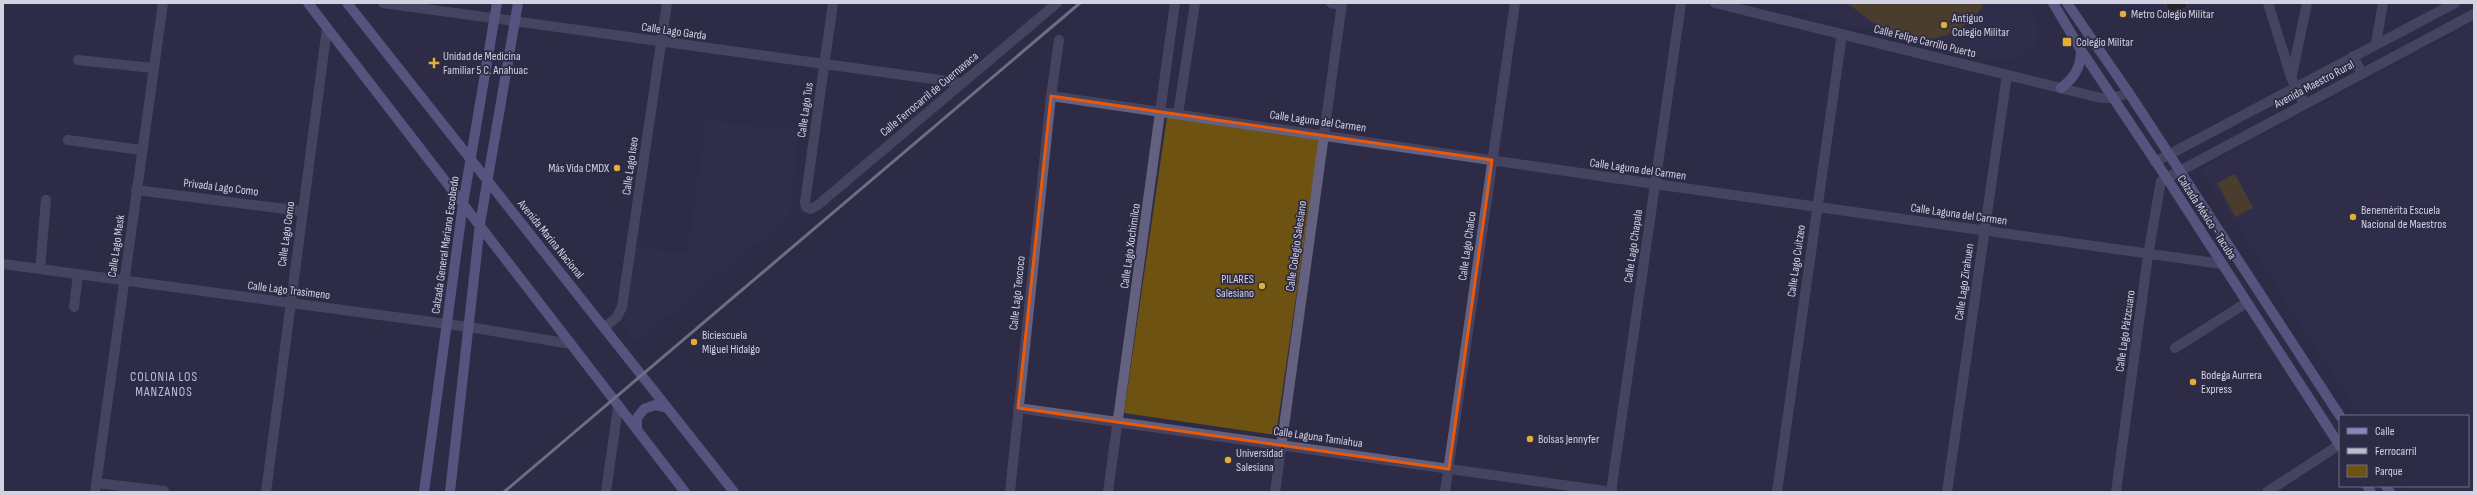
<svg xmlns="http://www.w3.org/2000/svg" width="2477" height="495" font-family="'Sofia Sans Condensed',sans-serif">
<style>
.built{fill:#333051}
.green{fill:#6d5211}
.water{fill:#211805;stroke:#565048}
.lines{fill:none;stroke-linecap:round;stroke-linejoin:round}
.minor{stroke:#63617f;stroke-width:10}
.major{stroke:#8a84c5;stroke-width:10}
.rail{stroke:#bcbcce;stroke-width:3}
.marked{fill:none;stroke:#e8590c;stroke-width:3;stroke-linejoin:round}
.poi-dot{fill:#e3ae35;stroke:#2d2b45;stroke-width:1.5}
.labels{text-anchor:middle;stroke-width:3.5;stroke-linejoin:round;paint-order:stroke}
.poi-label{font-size:12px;fill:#d2d2e3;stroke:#2d2b45;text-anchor:start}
.street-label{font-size:12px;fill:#d2d2e3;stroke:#2d2b45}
.neighbourhood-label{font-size:13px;letter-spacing:1px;fill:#bdbcde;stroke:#2d2b45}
</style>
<rect width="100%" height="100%" fill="#2d2b45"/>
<path class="built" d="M 1766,3 L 2032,3 L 2039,33 L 2034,47 L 2012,61 L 1982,59 Z
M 2474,23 L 2474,492 L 2411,492 L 2407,486 L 2468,486 L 2468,416 L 2360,416 L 2200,169 Z
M 706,120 L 799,131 L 789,218 L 636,342 L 623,327 L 635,247 L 687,254 Z"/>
<path class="green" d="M 1847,3 L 1984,3 C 1969,32 1930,47 1899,36 C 1879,29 1863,15 1847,3 Z
M 1167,117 L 1319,139 L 1276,435 L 1124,413 Z
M 2235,174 L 2253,208 L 2235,217 L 2217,183 Z"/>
<path class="water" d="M 2165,3 L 2186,3 L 2188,7 L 2169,14 Z"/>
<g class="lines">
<path class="minor" d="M 383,3 L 962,83
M 833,3 L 805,202 L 806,207 L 811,209 L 818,205 L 1057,3
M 1331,3 L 1342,5
M 1715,3 L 2101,98 L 2113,98 L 2129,93
M 2268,3 L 2291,77 L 2304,104
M 2376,43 L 2383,3
M 2353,56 L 2362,74
M 78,60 L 153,68
M 2292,75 L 2307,3
M 1051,96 L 1655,184 L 2222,264
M 1178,114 L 1195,3
M 68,140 L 141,150
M 2155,162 L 2455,3
M 136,190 L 302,211
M 3,264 L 469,327 L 571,344
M 40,269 L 46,200
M 74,307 L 78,275
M 605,327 L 617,317 L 622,307 L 667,3
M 2175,348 L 2246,303
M 1018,408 L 1613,492
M 97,483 L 164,491
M 95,492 L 163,3
M 266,492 L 327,28
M 606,492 L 618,407
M 1010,492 L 1051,96 L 1059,40
M 1108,492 L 1175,3
M 1275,492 L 1342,3
M 1445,492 L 1515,3
M 1611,492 L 1681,3
M 1777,492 L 1842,34
M 1947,492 L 2007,75
M 2116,492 L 2148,255 L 2161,181 L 2474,14
M 2267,492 L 2339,445"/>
<path class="major" d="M 308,3 L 685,492
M 347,3 L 734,492
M 2053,3 L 2081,50 L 2166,177 L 2340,446
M 2067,3 L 2129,93 L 2340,416
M 2061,88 C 2074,78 2081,68 2081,50
M 637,430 L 637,418 L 644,409 L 655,405 L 667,408
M 2367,486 L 2371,492
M 2386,486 L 2390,492
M 424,492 L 463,204 L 497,3
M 450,492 L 480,224 L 518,3"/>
<path class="rail" d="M 504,492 L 1080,3"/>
</g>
<path d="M0 0H2477V495H0ZM 1051,96 L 1492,160 L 1449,469 L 1018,408 Z" fill="#2d2b45" fill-opacity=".55" fill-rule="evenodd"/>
<path class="marked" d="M 1051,96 L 1492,160 L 1449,469 L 1018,408 Z"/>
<g class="poi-dot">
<circle cx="2123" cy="14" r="4"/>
<circle cx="1944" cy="25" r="4"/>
<rect x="2062" y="37" width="10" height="10" rx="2"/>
<path d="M432 57h4v4h4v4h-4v4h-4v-4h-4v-4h4z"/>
<circle cx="617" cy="168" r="4"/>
<circle cx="2353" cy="217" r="4"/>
<circle cx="1262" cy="286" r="4"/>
<circle cx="694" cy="342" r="4"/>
<circle cx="2193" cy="382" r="4"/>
<circle cx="1530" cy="439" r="4"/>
<circle cx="1228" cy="460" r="4"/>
</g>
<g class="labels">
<g class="poi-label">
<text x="2131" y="18">Metro Colegio Militar</text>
<text x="1952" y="22">Antiguo<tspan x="1952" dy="14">Colegio Militar</tspan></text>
<text x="2076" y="46">Colegio Militar</text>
<text x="443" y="60">Unidad de Medicina<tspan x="443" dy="14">Familiar 5 C. Anahuac</tspan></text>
<text x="609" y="172" text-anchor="end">Más Vida CMDX</text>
<text x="2361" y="214">Benemérita Escuela<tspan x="2361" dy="14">Nacional de Maestros</tspan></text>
<text x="1254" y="283" text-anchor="end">PILARES<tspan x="1254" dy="14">Salesiano</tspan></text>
<text x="702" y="339">Biciescuela<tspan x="702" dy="14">Miguel Hidalgo</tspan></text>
<text x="2201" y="379">Bodega Aurrera<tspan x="2201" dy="14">Express</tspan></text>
<text x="1538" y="443">Bolsas Jennyfer</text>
<text x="1236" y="457">Universidad<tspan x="1236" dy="14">Salesiana</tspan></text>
</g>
<g class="street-label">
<text transform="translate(674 31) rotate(8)" y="4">Calle Lago Garda</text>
<text transform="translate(1925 41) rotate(14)" y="4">Calle Felipe Carrillo Puerto</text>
<text transform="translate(2314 84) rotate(-28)" y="4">Avenida Maestro Rural</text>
<text transform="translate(929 94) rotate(-40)" y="4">Calle Ferrocarril de Cuernavaca</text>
<text transform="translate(805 110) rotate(-82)" y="4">Calle Lago Tus</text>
<text transform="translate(1318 121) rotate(8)" y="4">Calle Laguna del Carmen</text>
<text transform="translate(630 166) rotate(-82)" y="4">Calle Lago Iseo</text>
<text transform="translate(1638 169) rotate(8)" y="4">Calle Laguna del Carmen</text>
<text transform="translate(221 187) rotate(7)" y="4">Privada Lago Como</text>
<text transform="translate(1959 214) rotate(8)" y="4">Calle Laguna del Carmen</text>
<text transform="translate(2207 217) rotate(57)" y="4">Calzada México - Tacuba</text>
<text transform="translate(286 234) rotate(-82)" y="4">Calle Lago Como</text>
<text transform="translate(551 239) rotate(51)" y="4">Avenida Marina Nacional</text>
<text transform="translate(445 245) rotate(-82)" y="4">Calzada General Mariano Escobedo</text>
<text transform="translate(116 246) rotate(-82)" y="4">Calle Lago Mask</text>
<text transform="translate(1130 246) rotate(-82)" y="4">Calle Lago Xochimilco</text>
<text transform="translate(1296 246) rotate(-82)" y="4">Calle Colegio Salesiano</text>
<text transform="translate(1467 246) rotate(-82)" y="4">Calle Lago Chalco</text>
<text transform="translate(1633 246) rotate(-82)" y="4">Calle Lago Chapala</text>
<text transform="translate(1796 261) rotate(-82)" y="4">Calle Lago Cuitzeo</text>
<text transform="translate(1964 282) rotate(-82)" y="4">Calle Lago Zirahuen</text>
<text transform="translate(289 290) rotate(7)" y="4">Calle Lago Trasimeno</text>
<text transform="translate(1017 293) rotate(-84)" y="4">Calle Lago Texcoco</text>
<text transform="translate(2125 331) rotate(-82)" y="4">Calle Lago Pátzcuaro</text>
<text transform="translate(1318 437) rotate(8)" y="4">Calle Laguna Tamiahua</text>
</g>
<g class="neighbourhood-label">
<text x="164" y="381">COLONIA LOS<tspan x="164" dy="15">MANZANOS</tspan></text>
</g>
</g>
<rect width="2477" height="495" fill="none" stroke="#d2d2e3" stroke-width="8"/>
<rect x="2339" y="415" width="130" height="72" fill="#2d2b45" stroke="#6f6e84"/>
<rect x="2347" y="428" width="20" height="6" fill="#8a84c5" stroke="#6f6e84"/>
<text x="2375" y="435" font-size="12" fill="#d2d2e3">Calle</text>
<rect x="2347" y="448" width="20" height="6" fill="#bcbcce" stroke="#6f6e84"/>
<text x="2375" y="455" font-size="12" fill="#d2d2e3">Ferrocarril</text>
<rect x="2347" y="465" width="20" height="12" fill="#6d5211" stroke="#6f6e84"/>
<text x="2375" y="475" font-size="12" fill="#d2d2e3">Parque</text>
</svg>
